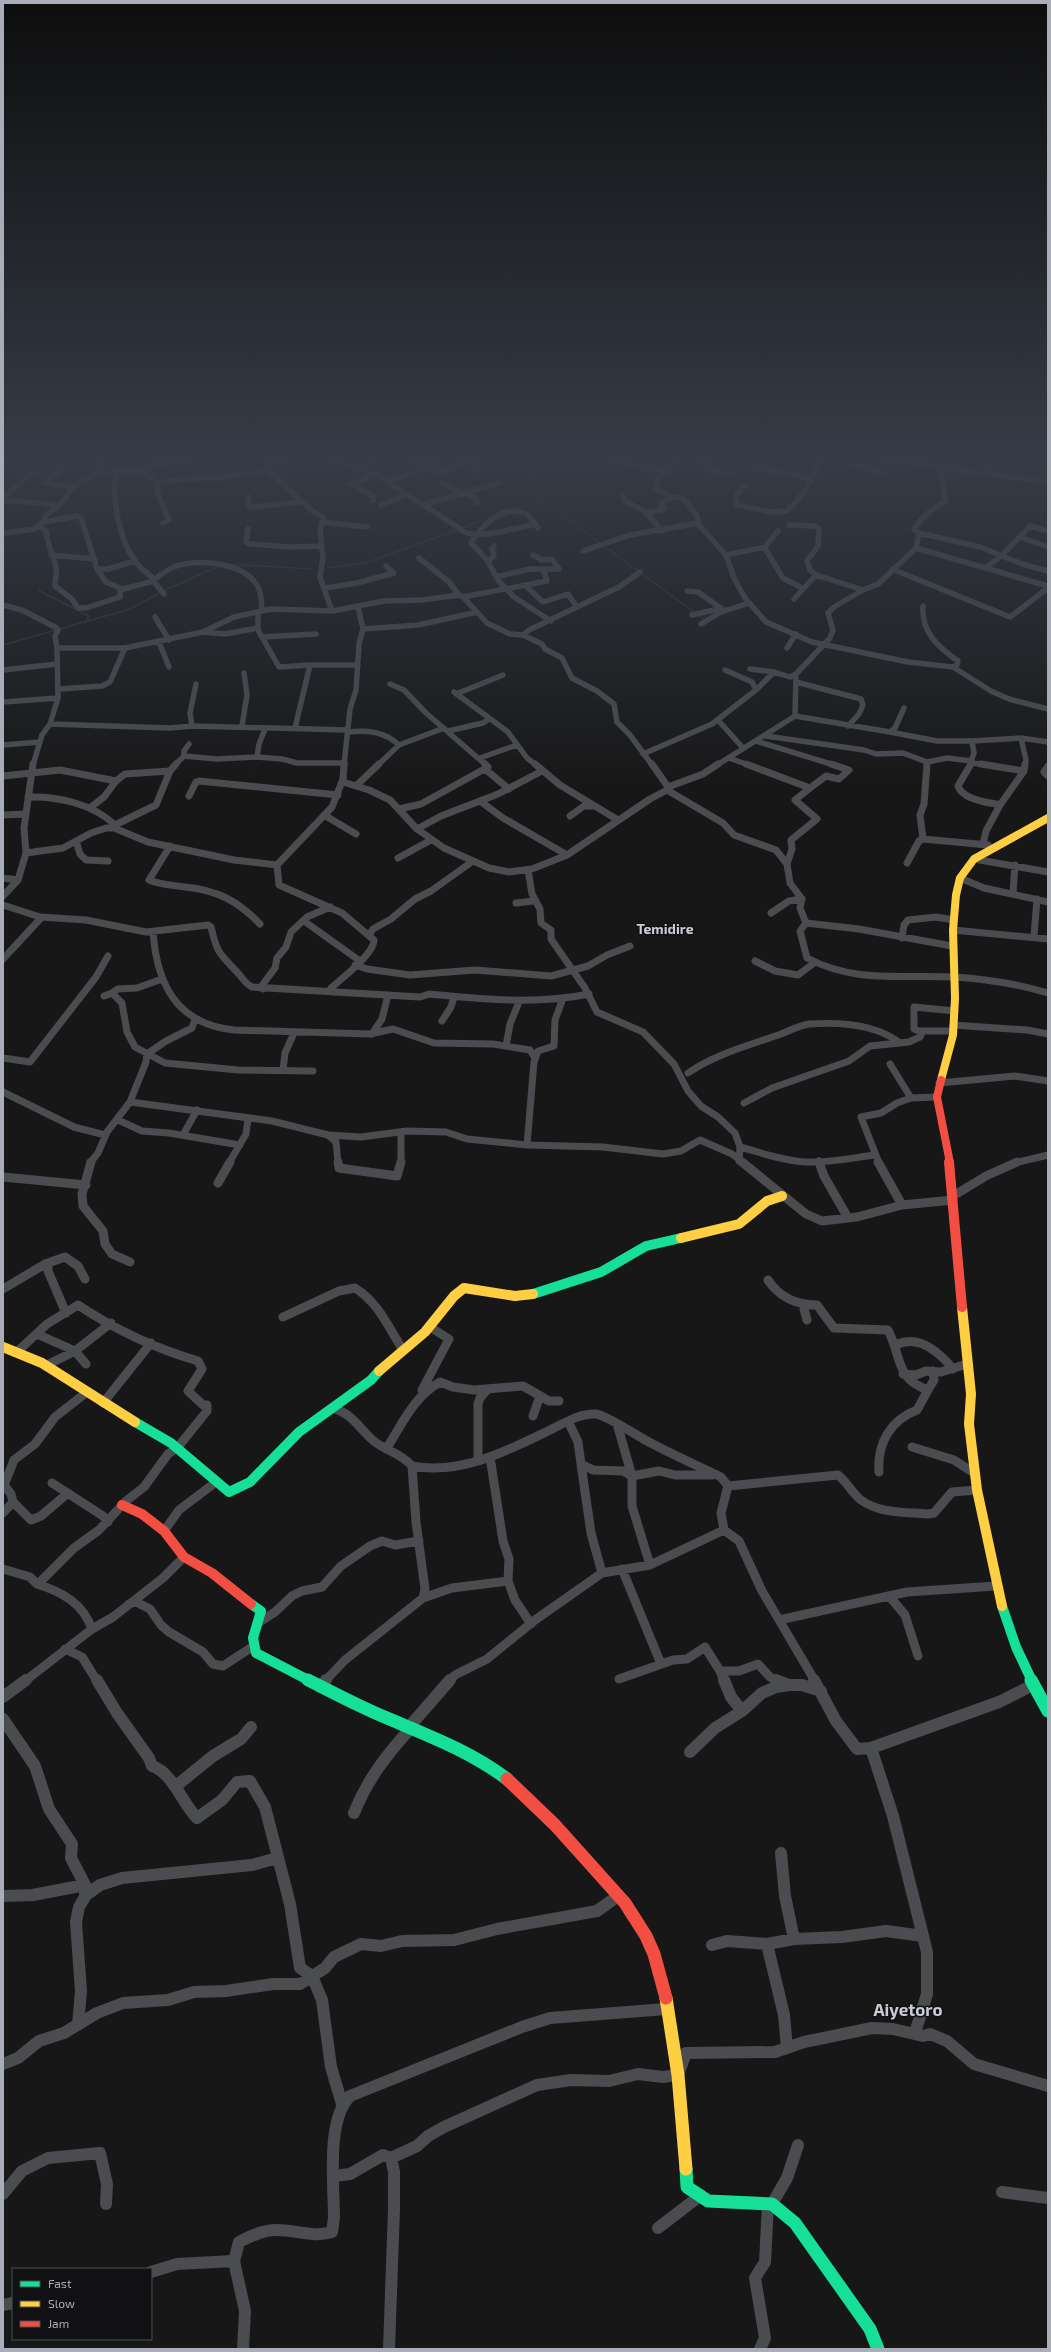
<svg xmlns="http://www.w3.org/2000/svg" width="1051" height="2352" font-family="'Exo 2',sans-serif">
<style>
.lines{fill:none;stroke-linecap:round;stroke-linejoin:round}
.stream{stroke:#2a3239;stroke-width:1.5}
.street-far3{stroke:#4b4c50;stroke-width:5.5}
.street-far2{stroke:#4b4c50;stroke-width:7}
.street-far1{stroke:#4b4c50;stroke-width:9}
.street{stroke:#4b4c50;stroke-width:12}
.fast-far1{stroke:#16e098;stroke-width:10}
.fast{stroke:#16e098;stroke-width:13}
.slow-far2{stroke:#ffcf43;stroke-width:8}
.slow-far1{stroke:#ffcf43;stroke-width:10}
.slow{stroke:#ffcf43;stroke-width:13}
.jam-far2{stroke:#f24e42;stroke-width:8}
.jam-far1{stroke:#f24e42;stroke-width:10}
.jam{stroke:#f24e42;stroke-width:13}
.labels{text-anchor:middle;stroke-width:3;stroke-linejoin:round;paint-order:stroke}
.quarter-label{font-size:14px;font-weight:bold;fill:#c9ccd4;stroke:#111113}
.near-quarter-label{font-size:17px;font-weight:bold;fill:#c9ccd4;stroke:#111113}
</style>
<rect width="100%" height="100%" fill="#171717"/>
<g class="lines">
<path class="stream" d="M 533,459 L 536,494 L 600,543
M 510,509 L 544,501
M 464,528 L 492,516
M 604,546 L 705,620
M 227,564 L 312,569
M 327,568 L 365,563 L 457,530
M 38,590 L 89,616 L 85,623
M 3,645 L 130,609 L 163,591 L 219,566"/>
<path class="street-far3" d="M 290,459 L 268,464 L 266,469 L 314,512 L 324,518 L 320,530 L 323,559 L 320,577 L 332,611
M 325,459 L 372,472 L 459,528 C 470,543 519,527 536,524
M 408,459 L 440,473 L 463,462 L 454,459
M 604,459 L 666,471
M 696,459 L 706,462 L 700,465 L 705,469 L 732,474
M 881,459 L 1048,482
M 463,462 L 482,465 L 475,470
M 850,465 L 869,468 L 881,473
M 66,466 L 45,483 L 74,487
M 360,467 L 379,459
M 754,468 L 784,472 L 811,479
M 138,471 L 149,466 L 192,459
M 116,473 C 112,499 119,541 136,562 C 141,569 148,573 154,579
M 988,473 L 994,459
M 93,476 L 103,459
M 387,482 L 421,469 L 439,459
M 441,482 L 464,494
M 156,483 L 159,497 L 169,520 L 163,523
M 746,485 L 736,495 L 737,505 L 771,512 L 787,511 C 802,496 815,480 819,459
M 466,492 L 477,500 L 477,503
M 623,496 L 624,501 L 645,511 L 662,531
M 3,497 L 36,470
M 249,497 L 248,505 L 251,507 L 303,502
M 673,497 L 656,489 L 657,481 L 676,459
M 3,500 L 59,505 C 67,497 71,488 80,482 C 98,471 143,462 156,483 L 159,483 L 181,479 L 219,478 L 267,470
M 373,501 L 374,497 L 351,484 L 375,474
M 381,505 L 408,494
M 422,505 L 499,483
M 645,513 L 665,509 L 660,504 L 673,497 L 683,498 L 696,514 L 699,525 L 726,555 L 734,578 L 745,598 L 766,622 L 812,642 L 908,662 L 953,667 L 991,691 L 1009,699 L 1048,709
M 45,522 L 77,516 L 81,518 L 97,569 L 108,569 L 135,561
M 322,522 L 367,527
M 40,527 L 46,531 C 48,547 53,554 56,567 C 58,573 54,580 55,586 L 72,599 L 78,608 L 86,608 L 120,597 L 120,588 L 106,582 L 97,569
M 538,528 L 527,514 C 504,504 482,524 471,543 L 487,560 L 498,580 L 514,597 L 551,621
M 248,529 L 246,542 L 250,544 L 290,547 L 321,546
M 778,531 L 765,547 L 766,550 L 783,578 L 802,588
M 3,533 L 35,529 L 44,521 L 46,515 L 59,505
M 919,533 L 980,547 L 1022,564 L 1048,571
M 1020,537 L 1048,547
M 916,548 L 1048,586
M 583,551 L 630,535 L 699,523
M 51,555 L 95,559
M 726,555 L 765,547
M 419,558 L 449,582 L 459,595
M 488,562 L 494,555 L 492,549 L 494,546
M 987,567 L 1002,555 L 1030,526 L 1048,531
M 892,569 L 1010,617 L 1048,588
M 496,577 L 530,569 L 559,569 L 552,559 L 542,560 L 533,555
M 325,588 L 357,583 L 394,573 L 386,566
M 120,590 L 153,581
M 863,590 L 878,584 L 916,548 L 919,533 L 914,529 C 922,516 933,508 946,501 L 940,467
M 687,591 L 698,592 L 725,611
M 164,594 L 153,581 C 160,575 167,569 176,566 C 200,559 245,562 258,587 C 262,594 261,603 262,611
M 463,597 L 487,623 L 510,634 L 523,635 L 542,644 L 545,649 L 562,658 L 572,678 L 597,691 L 614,704 L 617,722 L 630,735 L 652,765
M 794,599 L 816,575
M 3,605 L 22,610 L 55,627 L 58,630 L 55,636 L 57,648 L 125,648 L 203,632 L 234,617 L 271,609 L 332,611 L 384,601 L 422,600 L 459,595 L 463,597 L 547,581 L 544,572 L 546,570
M 923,606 C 921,632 938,647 958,661 L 957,665 L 953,667
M 577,607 L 619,587 L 640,572
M 258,612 L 258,630 L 279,667 L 310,665
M 692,615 L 714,610 L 721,612
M 155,617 L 169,640
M 701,624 L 721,612 L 749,603
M 363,629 L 418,625 L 477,612
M 203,632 L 225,634 L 258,628
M 523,635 L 529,630 L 577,607 L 568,594 L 543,602 L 525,585
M 262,637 L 316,634
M 159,642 L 169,667
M 787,648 L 796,634
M 750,669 L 774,672 L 790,677 L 796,674 L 830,638 L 833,630 L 828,613 L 834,607 L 863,590 L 816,575 L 810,570 L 807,561 L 818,546 L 819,529 L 815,526 L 789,525
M 3,670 L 57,664
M 796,682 L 861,699 L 863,705 L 859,714 L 848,726
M 390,684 L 404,690 L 426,713 L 486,765
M 59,689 L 102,686 L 110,682 L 125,648
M 756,690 L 774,672
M 454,692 L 508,732 L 527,758 L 536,765
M 456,694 L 503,675
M 3,702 L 58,698
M 795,716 L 890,732 L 895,728 L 904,708
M 718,720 L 743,748
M 50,724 L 170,728 L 192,726 L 190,713 L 196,684
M 192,726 L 347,730
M 242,726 L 247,695 L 244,673
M 295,728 L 310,665 L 358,665
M 448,731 L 483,723 L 489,719
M 347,732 C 367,730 384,731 399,745
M 890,732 L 937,741 L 972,741
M 766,736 L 864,750 L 876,754 L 903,753 L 927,762 L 927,765
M 756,741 L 834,765
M 3,745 L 40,742
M 643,754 L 712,724 L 756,690 L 752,682 L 725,670
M 184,756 L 217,759 L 257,757 L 282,759 L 297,763 L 345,763
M 257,757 L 259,744 L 265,729
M 480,758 L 517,745
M 729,758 L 749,765
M 927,762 L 947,758 L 972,761
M 972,763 L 988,765
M 33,765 L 42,735 L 50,724 L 58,698 L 57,648
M 175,765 L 184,756 L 184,751 L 189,744
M 344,765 L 350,709 L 356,690 L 359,644 L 363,629 L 358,607
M 378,765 L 399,745 L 444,728
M 717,765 L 795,716 L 796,674
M 970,765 L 974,753 L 972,741 L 1021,738
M 1025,765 L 1026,760 L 1021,738 L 1048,742"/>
<path class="street-far2" d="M 535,764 L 560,785 L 618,820
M 652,764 L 668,787
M 746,764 L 810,788 L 826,776 L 839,779 L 849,770 L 831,764
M 971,764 L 958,786 C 963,800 987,802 1000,805 L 986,831 L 983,844
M 981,764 L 1024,771
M 1048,766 L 1044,772 L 1048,776
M 485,769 L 509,789
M 3,776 L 60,770 L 116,781
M 343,782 L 369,790 L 390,800 L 417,829 L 444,848 L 489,868 L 509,872 L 532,869 L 567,855 L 650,799 L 667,790 L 668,787 L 703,774 L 718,764
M 357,785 L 379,764
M 667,790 L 723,823 L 734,835 L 776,850 L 787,864 L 790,883 L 802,899
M 189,796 L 196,782 L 199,781 L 338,795
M 28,797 C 58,796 93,804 115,825
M 480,801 L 503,818 L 567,855
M 1000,805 L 1024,771 L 1025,764
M 91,807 L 104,797 L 116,781 L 125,774 L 170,771
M 399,809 L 421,804 L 488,767 L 485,764
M 3,815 L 26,814
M 324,815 L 356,834
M 570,816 L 584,806 L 594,806
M 114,828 L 115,825 L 156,805 L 170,771 L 176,764
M 417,829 L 441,816 L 498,794 L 542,771
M 923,839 L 920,815 L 924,804 L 927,764
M 76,841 L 80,854 L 86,860 L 108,861
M 170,846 L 149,880 C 160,885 173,885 185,887 C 217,890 238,901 260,924
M 26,853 L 63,848 L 91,833 L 106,828 L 114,828 L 148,842 L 234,860 L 277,865 L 332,807 L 343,779 L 344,764
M 398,858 L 431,840
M 974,859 L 1048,872
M 907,863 L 919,841 L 923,839 L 988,845
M 787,864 L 792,849 L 791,840 L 817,819 L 795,800 L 810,788
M 277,865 L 279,885 L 342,913 L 374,940 C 374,954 342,978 331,988 L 334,992
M 528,870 L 532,894 L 540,909 L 541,923 L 551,930 L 551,939 L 585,988 L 597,1012 L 643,1032 L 674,1064 L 688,1091 L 701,1106 L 718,1117 L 735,1133 L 740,1147 L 739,1161
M 3,878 L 18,880
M 960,878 L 984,888 L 1048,902
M 1013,893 L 1015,865
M 3,896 L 18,880 L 26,853 L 24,828 L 33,764
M 802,899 L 800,908 L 806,923 L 800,931 L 807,958 C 857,984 901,974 954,977 C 986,979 1018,984 1048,993
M 516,903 L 534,901
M 3,905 L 40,917 L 86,920 L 146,932 L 208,925 L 211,927 C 217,953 219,953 237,972 C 243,978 244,983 252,987 L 420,997 L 429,994 C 483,999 535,1005 589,994
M 771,913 L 789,901 L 802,899
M 304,921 L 360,961
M 806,923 L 859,929 L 952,946
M 953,930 L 1048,939
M 153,932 C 157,985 177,1024 234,1030 L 370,1034 L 393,1029 L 434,1043 L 493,1044 L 530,1050 L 535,1058
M 370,934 L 373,929 L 391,919 L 415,899 L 431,891 L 473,861
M 1034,936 L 1037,899
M 902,938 L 904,925 L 908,920 L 936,917 L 954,920
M 3,959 L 41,918
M 755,961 L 775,971 L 798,975 L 814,963
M 355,965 L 367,969 L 410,975 L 475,970 L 551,976 L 588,966 L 607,955 L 630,946
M 263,989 L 263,984 L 275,968 L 277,958 L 286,947 L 291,932 L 307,917 L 330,907
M 112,993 L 118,989 L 137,988 L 162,979
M 104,996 L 112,993 L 122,1003 L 127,1032 L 135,1047 L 165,1063 L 238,1070 L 313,1071
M 442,1021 L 451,1007 L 454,997
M 953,1025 L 1027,1030 L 1048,1034
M 953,1031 L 919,1031 L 914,1029 L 914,1007 L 955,1011
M 372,1034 L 382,1019 L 388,995
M 506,1046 L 510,1024 L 519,1002
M 3,1058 L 30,1062 L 96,977 L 108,956
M 890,1064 L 911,1098
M 283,1070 L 285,1053 L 294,1033
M 688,1073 C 715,1054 750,1045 781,1034 C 789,1031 800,1025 809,1024 C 839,1022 876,1024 900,1043
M 939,1083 L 1015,1076 L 1048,1081
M 3,1092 L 74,1127 L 105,1135
M 130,1102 L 272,1121 L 328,1135 L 361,1137 L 407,1131 L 446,1132 L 467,1139 L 527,1145 L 603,1147 L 663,1154 L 681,1151 L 700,1140 L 732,1154 L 744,1163
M 744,1103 L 772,1088 L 849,1061 L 870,1046 L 909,1042 L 920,1037 L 922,1033 L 919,1031
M 118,1120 L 142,1131 L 169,1133 L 240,1145
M 183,1135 L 197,1110
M 328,1135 L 336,1142 L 338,1163
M 527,1145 L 534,1062 L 538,1051 L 554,1046 L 555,1020 L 562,1001
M 740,1147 C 762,1153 784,1161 806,1162 C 829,1163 852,1158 874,1155
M 819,1161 L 820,1163
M 90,1163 L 98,1153 L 107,1132 L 130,1102 L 146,1062 L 147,1054 L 166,1041 L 192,1028 L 195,1019
M 229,1163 L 246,1134 L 248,1119
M 401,1163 L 401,1132
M 879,1163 L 861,1117 L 881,1113 L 897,1103 L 911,1098 L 937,1097
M 1014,1163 L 1048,1155"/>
<path class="street-far1" d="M 91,1162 L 82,1194 L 83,1206 L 103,1231 L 105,1244 L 112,1254 L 130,1262
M 338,1162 L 339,1168 L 397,1176 L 401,1162
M 742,1162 L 806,1214 L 822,1221 L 857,1217 L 902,1205 L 953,1200
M 819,1162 L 824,1176 L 848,1218
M 878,1162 L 902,1205
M 3,1177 L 86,1185
M 218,1183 L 230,1162
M 953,1196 L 986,1176 L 1017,1162
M 48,1264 L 48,1271 L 66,1313
M 768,1280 C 779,1297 797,1305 817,1305 L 834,1328 L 888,1330 C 902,1357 895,1379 928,1390 L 917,1410 C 890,1420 877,1444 879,1472
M 3,1289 L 45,1264 L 65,1257 L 78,1266 L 85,1279
M 806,1306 L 804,1309 L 807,1320
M 283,1317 L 339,1291 L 355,1288 C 379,1303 388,1327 403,1350
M 37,1334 L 75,1351 L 86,1364
M 896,1345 C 918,1334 939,1352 953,1369
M 45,1366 L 75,1351 L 111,1323
M 903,1374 L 916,1375 L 926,1371 L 941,1372 L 967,1364
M 422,1390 L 449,1339 L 430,1327
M 928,1390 L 934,1380 L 933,1371
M 103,1403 L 151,1343
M 332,1408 C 353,1413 360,1430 375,1442 C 387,1451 402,1454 412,1466 L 416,1522 L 425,1589 L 423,1598
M 533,1416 L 540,1396
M 568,1421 L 578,1442 L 581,1464 L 593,1470 L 623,1471 L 632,1476 L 659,1471 L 675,1475 L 712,1475
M 617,1424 L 632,1476 L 632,1506 L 650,1565
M 912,1447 L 954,1460 L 974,1473
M 386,1449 C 402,1425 413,1397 440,1382 L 453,1387 L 474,1390 L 523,1386 L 549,1401 L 559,1401
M 490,1457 L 503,1541 L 509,1559 L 508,1581 L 515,1600 L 531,1624
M 478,1460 L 478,1404 L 480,1398 L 487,1390
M 581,1464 L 591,1533 L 602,1573
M 412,1466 C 460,1475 505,1452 548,1431 C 563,1424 579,1413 596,1414 C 606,1415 636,1435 647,1441 C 671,1454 696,1465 721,1477 L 728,1486
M 52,1483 L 103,1516 L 108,1522
M 68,1493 L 41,1516 L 31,1520 L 13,1502 L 11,1494 L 4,1485 L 14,1460 L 35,1444 L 55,1417 L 87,1392
M 3,1513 L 13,1502
M 164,1531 L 179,1510 L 216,1482
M 3,1569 L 30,1577 L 37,1584 L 42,1580 L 74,1548 L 99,1530 L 126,1501 L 144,1487 L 168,1454 L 178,1447 L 207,1411 L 207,1405 L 203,1405 L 188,1391 L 202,1369 L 198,1361 C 157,1349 114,1329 78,1305 L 47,1324 L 18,1351
M 622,1569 L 661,1664
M 37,1584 C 62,1592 83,1603 92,1629
M 890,1597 L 905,1615 L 918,1656
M 129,1604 L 136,1602 L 150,1609 L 161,1625 L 169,1632 L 203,1652 L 213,1664 L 223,1666 L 252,1647
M 779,1620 L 907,1592 L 996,1586
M 258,1623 L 275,1612 L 292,1596 L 302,1591 L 322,1587 L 341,1566 L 370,1546 L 382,1541 L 395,1545 L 419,1541
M 65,1649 L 82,1657 L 97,1681
M 720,1671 L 724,1681
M 619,1679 L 673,1660 L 687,1659 L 705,1647 L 720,1671 L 739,1671 L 758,1664 L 770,1677 L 778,1681
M 25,1681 L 92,1629 L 113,1617 L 163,1578 L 184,1557
M 325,1681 L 345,1660 L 423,1598 L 452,1588 L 508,1581
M 449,1681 L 455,1675 L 487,1659 L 535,1620 L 602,1573 L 650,1565 L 724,1530
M 815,1681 L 762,1591 L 739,1541 L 724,1530 L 721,1513 L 728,1486 L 838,1475 C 847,1482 852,1493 861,1500 C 880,1514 906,1512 928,1514 L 934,1513 L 952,1492 L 977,1490"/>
<path class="street" d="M 97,1680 L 117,1713 L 149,1758 L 152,1766 C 173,1773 182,1803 197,1818 L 222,1800 L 237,1782 L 250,1781 L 265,1807 L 290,1904 L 300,1968 L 312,1976 L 322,2000 L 331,2067 L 342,2104
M 724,1680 L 731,1697 L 742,1711
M 776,1680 L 789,1685
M 814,1680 L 836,1721 L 857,1749 L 871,1748 L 999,1702 L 1033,1685
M 321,1687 L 326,1680
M 3,1697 L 26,1680
M 3,1719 L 35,1766 L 49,1809 L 72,1844 L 71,1858 L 85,1885 L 85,1897
M 409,1727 L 450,1680
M 871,1748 L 893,1816 L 927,1952 L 927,1994 L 915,2033
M 690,1752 L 715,1728 L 742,1711 L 762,1693 L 776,1687 L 789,1685 L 802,1685 L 821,1691
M 176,1786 L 213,1756 L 241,1739 L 251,1727
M 354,1813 C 367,1780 387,1754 411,1728
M 781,1853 L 785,1896 L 794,1939
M 3,1896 L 33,1895 L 85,1885
M 767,1944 L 784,2015 L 787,2048
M 712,1945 L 727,1941 L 767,1944 L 794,1939 L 842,1937 L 886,1931 L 923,1936
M 78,2025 L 81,1991 L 76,1922 L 79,1907 L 86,1895 L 100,1885 L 122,1878 L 252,1865 L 277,1858
M 3,2064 L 18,2058 L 39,2041 L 64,2033 L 97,2013 L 123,2003 L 168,2000 L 194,1992 L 226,1991 L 273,1984 L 300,1984 L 325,1968 L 334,1957 L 361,1944 L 381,1946 L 402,1941 L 454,1940 L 497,1929 L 597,1911 L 618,1896
M 334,2176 L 350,2174 L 383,2155 L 391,2158 L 417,2146 L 428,2136 L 444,2127 L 537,2085 L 571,2080 L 609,2081 L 638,2074 L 663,2077 L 678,2075 L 686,2053 L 775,2052 L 804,2042 L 872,2028 L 893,2029 L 923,2036 L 930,2034 L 947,2041 L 974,2064 L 1048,2086
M 1002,2192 L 1048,2198
M 3,2194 L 22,2171 L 48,2158 L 100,2153 L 107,2184 L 106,2204
M 772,2204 L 787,2178 L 798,2145
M 658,2228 L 701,2195
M 151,2272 L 177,2264 L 234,2261
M 3,2305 L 13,2303
M 243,2349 L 245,2311 L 234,2261 L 239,2242 C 251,2236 263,2230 277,2230 C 297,2230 312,2238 332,2232 L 334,2218 C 334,2184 326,2120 350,2096 L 522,2027 L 550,2018 L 666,2009
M 389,2349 L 394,2209 L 394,2172 L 391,2158
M 760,2349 L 765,2338 L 755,2278 L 765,2262 L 768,2204"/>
<path class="fast-far1" d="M 533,1294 L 601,1272 L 646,1246 L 681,1238
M 135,1422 L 171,1443 L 229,1492 L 250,1482 L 299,1432 L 371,1380 L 379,1371
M 251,1604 L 261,1611 L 253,1638 L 256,1653 L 310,1681
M 1002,1606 L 1016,1647 L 1032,1681"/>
<path class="fast" d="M 308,1680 C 334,1693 360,1707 387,1718 C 429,1736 470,1751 507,1779
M 1031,1680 L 1048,1711
M 686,2169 L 687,2187 L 708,2201 L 772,2204 L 795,2223 L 870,2329 L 878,2349"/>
<path class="slow-far2" d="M 941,1080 L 953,1035 L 955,998 L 953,930 L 956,895 L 960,878 L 974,859 L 1048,818"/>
<path class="slow-far1" d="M 681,1238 L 739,1224 L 767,1201 L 782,1196
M 962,1307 L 971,1394 L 969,1424 L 977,1490 L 1002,1606
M 3,1347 L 42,1363 L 135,1422
M 379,1371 L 425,1332 L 454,1296 L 464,1288 L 515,1296 L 533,1294"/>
<path class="slow" d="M 666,1998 L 678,2075 L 686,2169"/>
<path class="jam-far2" d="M 941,1080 L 937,1097 L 950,1163"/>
<path class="jam-far1" d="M 949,1162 L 962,1307
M 122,1505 L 142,1514 L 164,1531 L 184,1557 L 212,1573 L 251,1604"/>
<path class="jam" d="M 507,1779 L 555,1825 L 625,1903 L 646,1936 L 654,1954 L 666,1998"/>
</g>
<linearGradient id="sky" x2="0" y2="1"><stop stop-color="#0d0d0d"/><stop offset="0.58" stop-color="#363c47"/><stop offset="1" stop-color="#363c47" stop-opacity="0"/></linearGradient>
<rect width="1051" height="788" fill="url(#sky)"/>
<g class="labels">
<g class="quarter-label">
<text x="665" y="934">Temidire</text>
</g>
<g class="near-quarter-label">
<text x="908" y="2016">Aiyetoro</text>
</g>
</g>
<rect width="1051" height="2352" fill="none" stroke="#a8adb8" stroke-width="8"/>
<rect x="12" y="2268" width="140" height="72" fill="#111113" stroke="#4d4f55"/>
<rect x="20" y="2281" width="20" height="6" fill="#16e098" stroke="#4d4f55"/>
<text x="48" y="2288" font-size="12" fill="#a8adb8">Fast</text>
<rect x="20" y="2301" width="20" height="6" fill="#ffcf43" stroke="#4d4f55"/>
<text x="48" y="2308" font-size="12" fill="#a8adb8">Slow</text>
<rect x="20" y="2321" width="20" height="6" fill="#f24e42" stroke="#4d4f55"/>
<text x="48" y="2328" font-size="12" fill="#a8adb8">Jam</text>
</svg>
